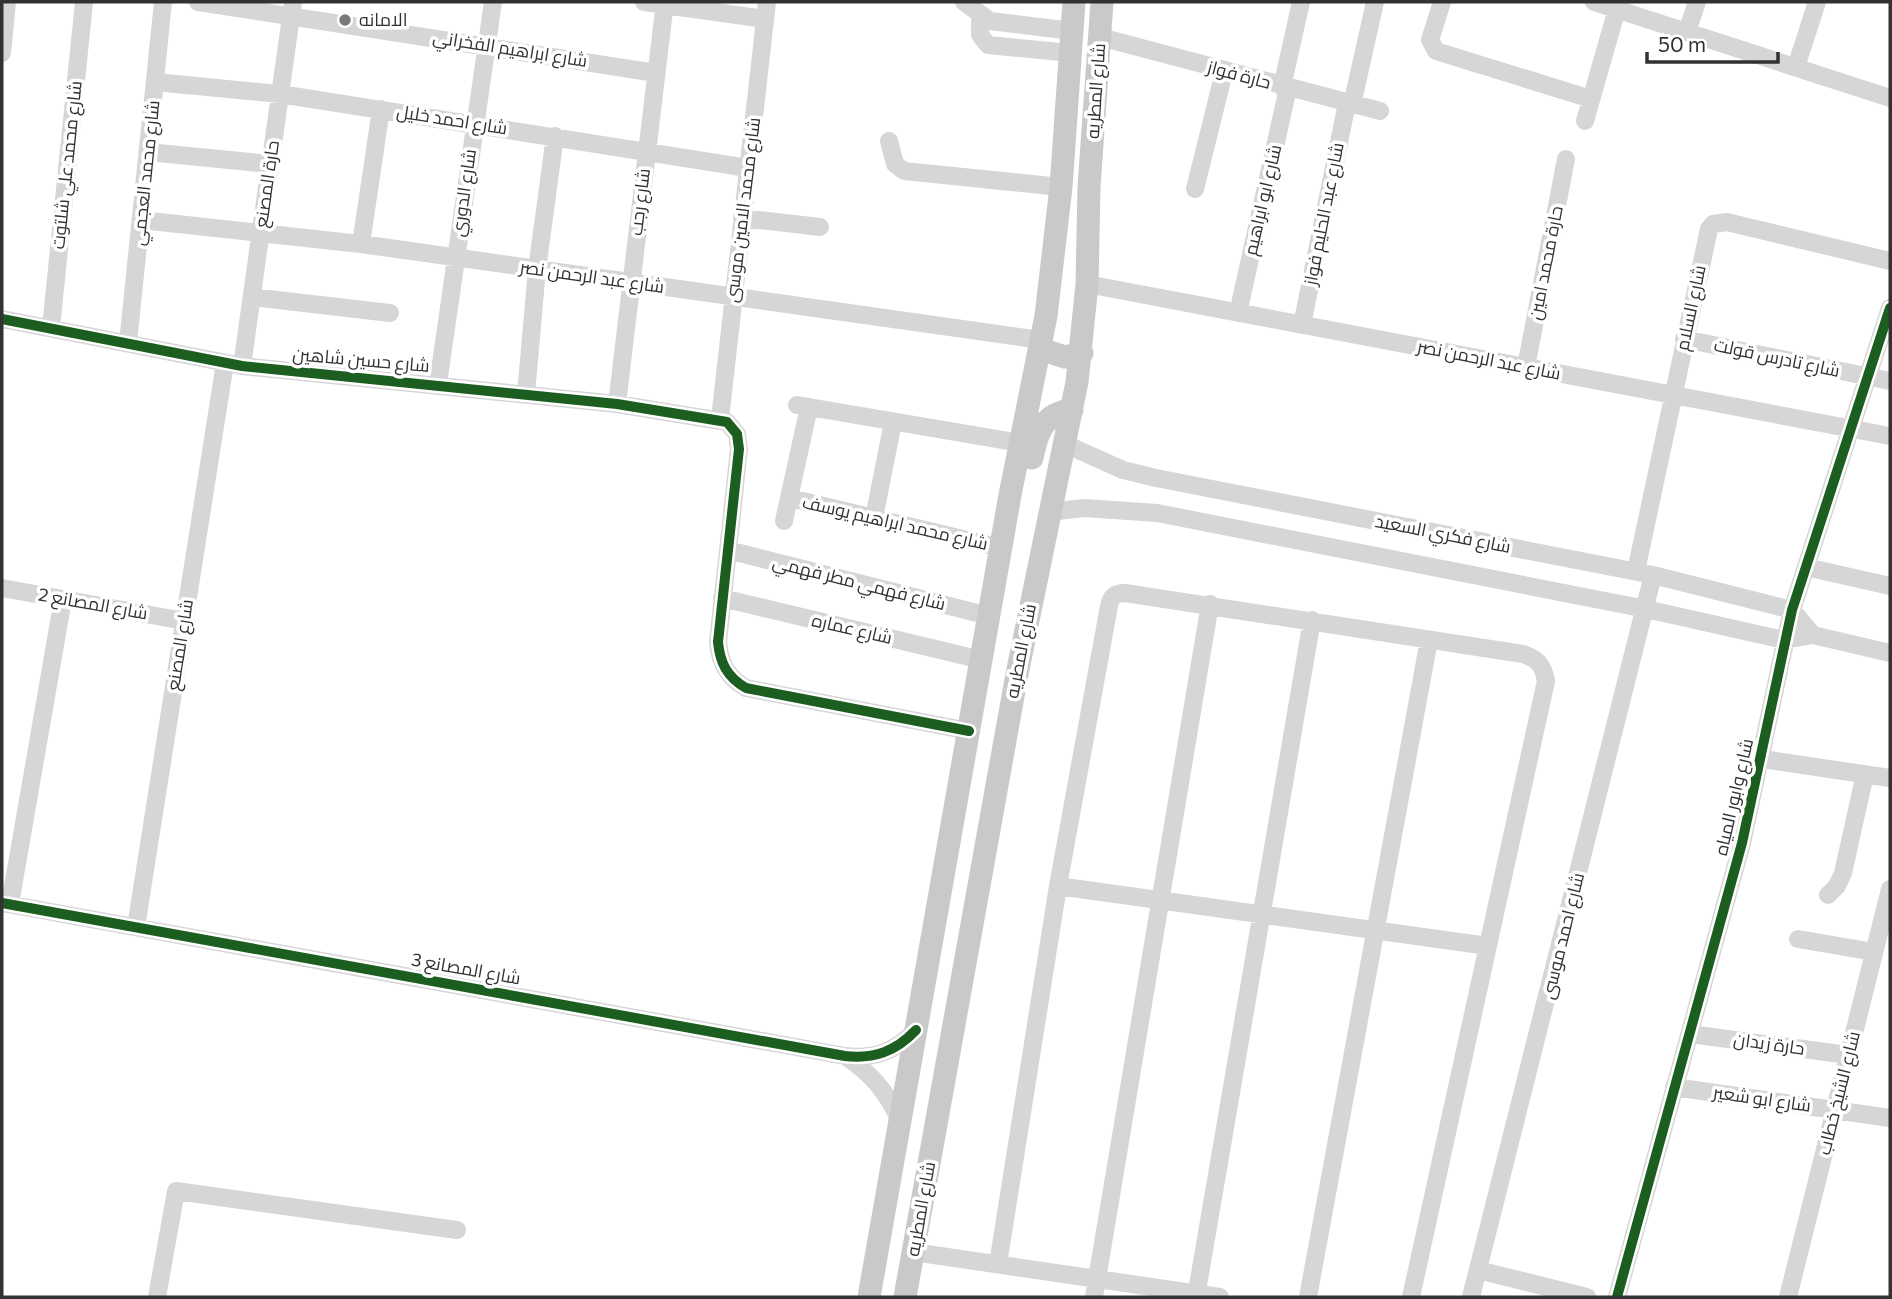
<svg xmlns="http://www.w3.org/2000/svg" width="1892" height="1299" font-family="Commissioner,Cairo,sans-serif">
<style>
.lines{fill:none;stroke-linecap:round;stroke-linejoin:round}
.minor{stroke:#d6d6d6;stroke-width:18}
.major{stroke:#c9c9c9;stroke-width:23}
.cycleway-casing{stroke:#fff;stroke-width:15}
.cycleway{stroke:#1b5e20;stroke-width:10}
.poi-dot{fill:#7a7a7a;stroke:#fff;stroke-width:2.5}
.labels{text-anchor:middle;stroke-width:7;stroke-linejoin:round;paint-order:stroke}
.poi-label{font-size:18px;fill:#323232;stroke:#fff;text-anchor:start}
.street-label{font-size:18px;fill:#323232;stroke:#fff}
</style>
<rect width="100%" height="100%" fill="#fff"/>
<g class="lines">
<path class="minor" d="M 198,2 L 656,73
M 644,2 L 765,19
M 964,2 L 990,21 L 1072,31
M 1442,2 L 1430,40 L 1436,51 L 1591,99
M 1594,2 L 1890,98
M 980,16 L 980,35 L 988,45 L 1071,53
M 1687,32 L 1697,2
M 1100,37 L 1380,111
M 2,53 L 7,2
M 1796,67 L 1817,2
M 155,82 L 280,94 L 748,168
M 1282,87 L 1301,2
M 1352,105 L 1375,2
M 1585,121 L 1617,9
M 889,141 L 895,164 L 904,171 L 1061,187
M 148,152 L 270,164
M 1195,189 L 1224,72
M 742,218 L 820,227
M 141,220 L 361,244 L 1041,340
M 361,244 L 381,109
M 1087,284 L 1890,436
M 252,297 L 390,313
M 1238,313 L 1288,88
M 2,319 L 242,366 L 617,404 L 727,422 L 737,434 L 739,449 L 718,642 C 720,663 727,677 746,688 L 969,731
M 1302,325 L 1347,103
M 51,328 L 84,2
M 1684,339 L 1890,381
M 128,343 L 163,2
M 242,366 L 293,2
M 1526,367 L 1566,159
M 438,384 L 493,2
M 526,394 L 537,269 L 555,136
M 617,404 L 665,2
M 797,405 L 1020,443
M 720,419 L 767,2
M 1065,444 L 1123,470 L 1156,478 L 1653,575 L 1792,610 L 1813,635
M 790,498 L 1001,548
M 1049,512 L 1084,508 L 1157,513 L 1646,609 L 1784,640 L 1813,635 L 1890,653
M 874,518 L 893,422
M 784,521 L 809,407
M 728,550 L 989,616
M 1806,567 L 1890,586
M 1636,571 L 1709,229 L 1713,224 L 1727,222 L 1890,261
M 2,588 L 184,621
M 722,598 L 982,660
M 1762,759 L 1890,778
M 1058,886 L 1488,946
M 1828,895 L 1837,886 L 1843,873 L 1865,774
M 2,903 L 845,1056 C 874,1059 895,1052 916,1030
M 10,904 L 63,599
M 136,927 L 225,363
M 1798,939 L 1874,952
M 1690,1034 L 1848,1055
M 845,1056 C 871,1073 887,1092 900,1121
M 1674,1087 L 1890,1118
M 913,1252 L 1220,1297
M 998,1264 L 1058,886 L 1109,606 C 1111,596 1115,593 1125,593 L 1523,654 C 1538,659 1543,665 1546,681 L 1411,1297
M 1478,1270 L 1587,1297
M 157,1297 L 176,1191 L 457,1230
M 1094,1297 L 1210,604
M 1196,1297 L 1312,620
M 1308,1297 L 1429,640
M 1471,1297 L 1653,575
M 1617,1297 L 1742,843 L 1792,610 L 1890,308
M 1788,1297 L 1890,889"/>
<path class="major" d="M 1040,349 L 1065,357 L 1082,353
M 1032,458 C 1037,433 1043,413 1072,410
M 869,1297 L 1010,495 L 1046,316 L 1061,187 L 1074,2
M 905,1297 L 1017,674 L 1077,382 L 1087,284 L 1089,187 L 1102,2"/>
<g class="cycleway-casing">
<path id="cycleway" d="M 2,319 L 242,366 L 617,404 L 727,422 L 737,434 L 739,449 L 718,642 C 720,663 727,677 746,688 L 969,731
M 2,903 L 845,1056 C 874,1059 895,1052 916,1030
M 1617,1297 L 1742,843 L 1792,610 L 1890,308"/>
</g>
<use href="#cycleway" class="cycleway"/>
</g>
<circle class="poi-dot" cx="345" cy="20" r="7"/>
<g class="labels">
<g class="poi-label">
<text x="359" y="26">الامانه</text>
</g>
<g class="street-label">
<text transform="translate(510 49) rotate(9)" y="6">شارع ابراهيم الفخراني</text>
<text transform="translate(1239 75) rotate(15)" y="6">حارة فواز</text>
<text transform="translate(1096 91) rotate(-86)" y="6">شارع المطريه</text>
<text transform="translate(452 120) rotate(9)" y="6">شارع احمد خليل</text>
<text transform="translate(67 165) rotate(-84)" y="6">شارع محمد علي شلتوت</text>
<text transform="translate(146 173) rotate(-84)" y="6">شارع محمد العجمي</text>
<text transform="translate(267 184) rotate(-82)" y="6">حارة المصنع</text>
<text transform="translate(464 193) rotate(-82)" y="6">شارع الدوري</text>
<text transform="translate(1263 200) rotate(-77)" y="6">شارع ابو ابراهيم</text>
<text transform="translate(640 202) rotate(-83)" y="6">شارع رجب</text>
<text transform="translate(743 210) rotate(-83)" y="6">شارع محمد الامين موسى</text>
<text transform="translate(1324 214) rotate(-79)" y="6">شارع عبد الحليم فواز</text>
<text transform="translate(1546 263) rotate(-79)" y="6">حارة محمد امين</text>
<text transform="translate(592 277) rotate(8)" y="6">شارع عبد الرحمن نصر</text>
<text transform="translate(1691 308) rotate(-78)" y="6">شارع السلام</text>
<text transform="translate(1777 358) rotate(12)" y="6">شارع تادرس قولت</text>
<text transform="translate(361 360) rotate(5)" y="6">شارع حسين شاهين</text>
<text transform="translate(1489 360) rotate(11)" y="6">شارع عبد الرحمن نصر</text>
<text transform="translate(895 523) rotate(13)" y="6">شارع محمد ابراهيم يوسف</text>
<text transform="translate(1443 534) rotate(11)" y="6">شارع فكري السعيد</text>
<text transform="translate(859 583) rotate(14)" y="6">شارع فهمي مطر فهمي</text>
<text transform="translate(93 604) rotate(10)" y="6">شارع المصانع 2</text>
<text transform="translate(852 629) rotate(13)" y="6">شارع عماره</text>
<text transform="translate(180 645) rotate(-81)" y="6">شارع المصنع</text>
<text transform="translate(1021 651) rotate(-79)" y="6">شارع المطريه</text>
<text transform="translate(1734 797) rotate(-77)" y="6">شارع وابور المياه</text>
<text transform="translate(1563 936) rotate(-76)" y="6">شارع احمد موسى</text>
<text transform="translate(466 969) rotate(10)" y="6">شارع المصانع 3</text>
<text transform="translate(1769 1044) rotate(8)" y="6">حارة زيدان</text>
<text transform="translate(1839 1093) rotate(-76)" y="6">شارع الشيخ خطاب</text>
<text transform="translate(1762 1099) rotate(8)" y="6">شارع ابو شعير</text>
<text transform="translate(921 1209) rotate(-80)" y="6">شارع المطريه</text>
</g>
</g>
<rect width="1892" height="1299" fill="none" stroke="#323232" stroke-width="7"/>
<path d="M1647 52v10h131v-10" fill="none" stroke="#323232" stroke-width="3.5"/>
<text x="1658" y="52" font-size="21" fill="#323232" stroke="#ffffff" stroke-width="5" paint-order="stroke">50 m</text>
</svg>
